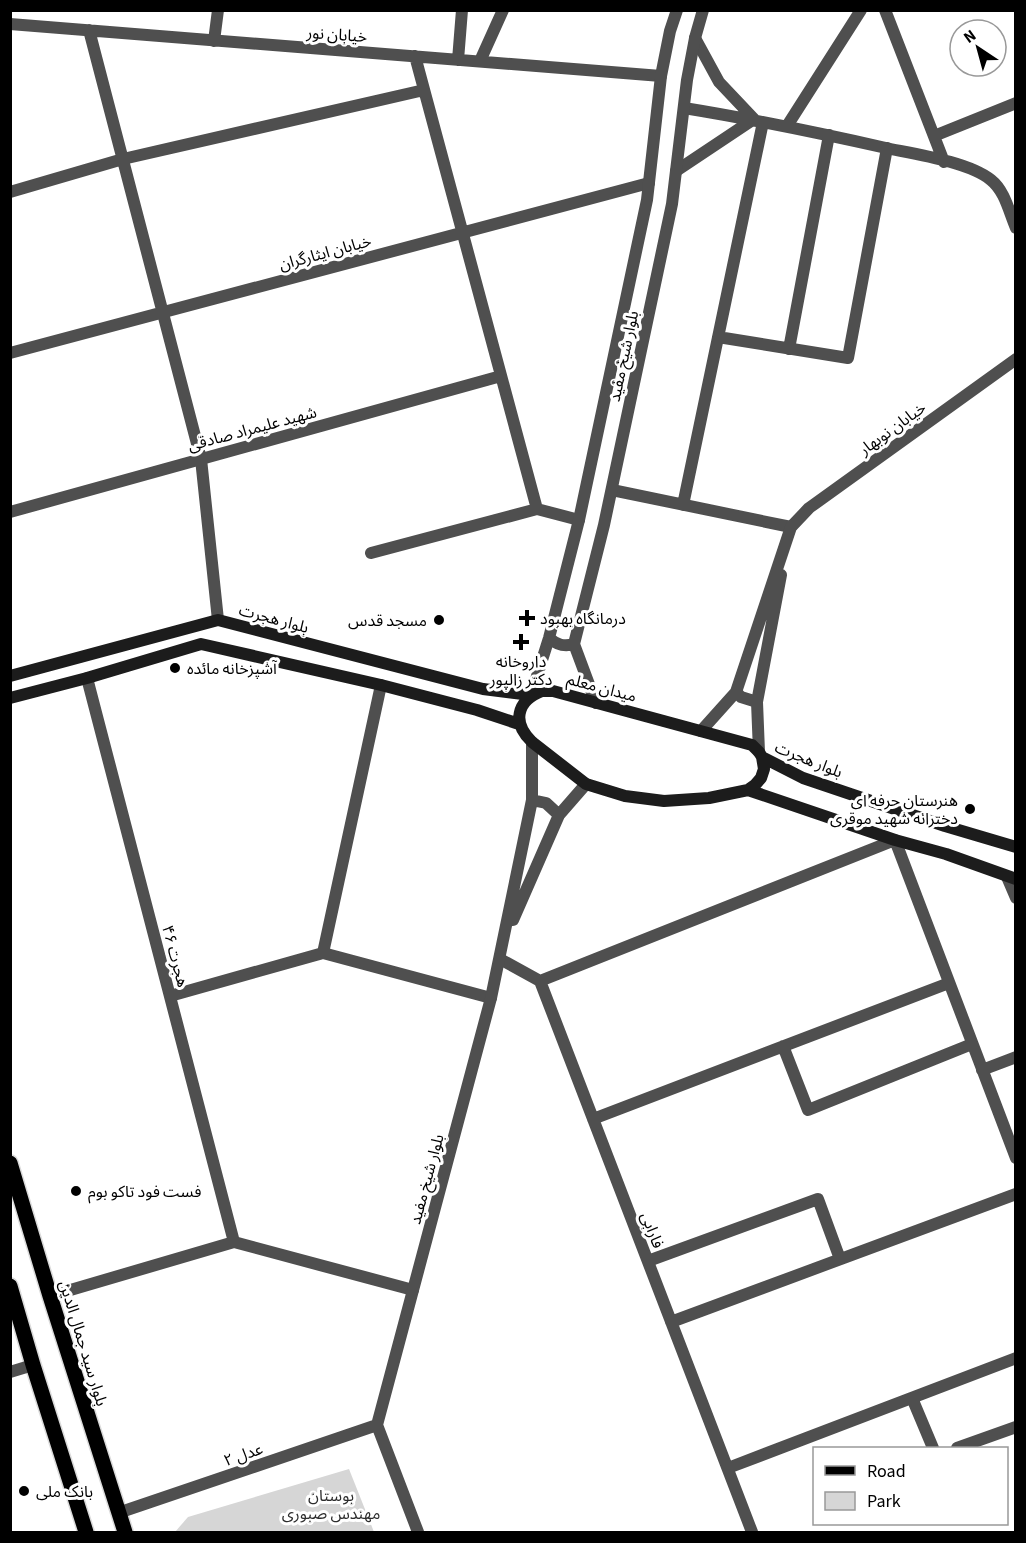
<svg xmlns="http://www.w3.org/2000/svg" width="1026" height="1543" font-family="'Source Sans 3','Noto Sans Arabic',sans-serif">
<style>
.green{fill:#d6d6d6}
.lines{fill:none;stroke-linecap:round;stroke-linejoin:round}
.primary-casing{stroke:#dbdbdb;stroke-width:18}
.minor{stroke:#4f4f4f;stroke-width:12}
.tertiary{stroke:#4f4f4f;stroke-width:12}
.secondary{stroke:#1c1c1c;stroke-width:12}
.primary{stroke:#000;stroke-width:15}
.poi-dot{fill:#000;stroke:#fff;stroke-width:2}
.labels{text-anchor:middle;stroke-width:6;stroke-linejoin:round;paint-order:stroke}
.street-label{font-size:16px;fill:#000;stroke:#fff}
.poi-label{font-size:16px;fill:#000;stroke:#fff;text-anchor:start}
.park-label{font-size:16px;fill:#2d2d2d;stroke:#fff}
</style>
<rect width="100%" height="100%" fill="#fff"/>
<path class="green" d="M 349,1469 L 374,1532 L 175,1532 L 188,1517 Z"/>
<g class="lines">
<g class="primary-casing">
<path id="primary" d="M 10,1163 L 50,1296 L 125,1532
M 10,1286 L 33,1365 L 86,1532"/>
</g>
<path class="minor" d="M 885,10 L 944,162
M 10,24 L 661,76
M 89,30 L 201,459 L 218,620
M 695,38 L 719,82 L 754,119
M 214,41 L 218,10
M 415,56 L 537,509
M 458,60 L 462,10
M 480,61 L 503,10
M 684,108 C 752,119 819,133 886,148 C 915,154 969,162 991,180 C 1005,191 1009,212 1016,228
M 787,126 L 861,10
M 934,136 L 1016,103
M 676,171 L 754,119
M 10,192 L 123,159 L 424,90
M 718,337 L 848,358 L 887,148
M 789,349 L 829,135
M 10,353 L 649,183
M 612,490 L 791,527
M 683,505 L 763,122
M 10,512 L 501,376
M 371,553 L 537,509 L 579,520
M 87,678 L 234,1242
M 1007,877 L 1016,898
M 323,953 L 381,685
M 500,959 L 540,981 L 752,1532
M 540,981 L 895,840 L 1016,1158
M 170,996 L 323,953 L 491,998
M 783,1046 L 808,1110 L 972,1044
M 982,1070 L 1016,1057
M 593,1119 L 949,983
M 648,1261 L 818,1199 L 840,1259
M 50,1296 L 234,1242 L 413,1290
M 671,1322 L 1016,1194
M 10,1372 L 33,1365
M 912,1398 L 933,1448
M 957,1448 L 1016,1427
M 728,1468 L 1016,1358"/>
<path class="tertiary" d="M 549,638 C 557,645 564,647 574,644
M 736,692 L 741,697 L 757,702
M 531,695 L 549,638 L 579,520 L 647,200 L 661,76 L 670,31 L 677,10
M 596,703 L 574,644 L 604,525 L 672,204 L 687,80 L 695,38 L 703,10
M 701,731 L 736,692 L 791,527 L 809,508 L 1016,359
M 759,752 L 757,702 L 781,575
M 532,800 L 546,803 L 559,815
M 513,920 L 559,815 L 586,784
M 377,1425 L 491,998 L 532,800 L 532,742
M 377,1425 L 418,1532
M 118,1513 L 377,1425"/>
<path class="secondary" d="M 10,676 L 218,620 L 483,689 L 531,695
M 542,691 L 553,691 L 752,745 L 759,752 L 762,757 L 764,769 L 761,778 L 755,785 L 748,790 L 709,798 L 664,801 L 625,796 L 586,784 L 532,742 C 512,723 516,701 542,691 Z
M 10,698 L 87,678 L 201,644 L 381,685 L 477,710 L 519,724
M 762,757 L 803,778 L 945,826 L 1016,847
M 748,790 L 895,840 L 946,854 L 1016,879"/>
<use href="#primary" class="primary"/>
</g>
<g class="poi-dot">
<path d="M524 609h6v6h6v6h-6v6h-6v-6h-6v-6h6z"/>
<circle cx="439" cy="620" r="6"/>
<path d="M518 633h6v6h6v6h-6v6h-6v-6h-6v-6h6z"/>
<circle cx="175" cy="668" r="6"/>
<circle cx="970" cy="809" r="6"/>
<circle cx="76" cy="1191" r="6"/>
<circle cx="24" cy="1491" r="6"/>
</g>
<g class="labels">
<g class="street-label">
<text transform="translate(337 34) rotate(4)" y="6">خیابان نور</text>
<text transform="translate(325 252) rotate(-15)" y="6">خیابان ایثارگران</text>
<text transform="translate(623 356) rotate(-78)" y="6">بلوار شیخ مفید</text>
<text transform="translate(252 428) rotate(-15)" y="6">شهید علیمراد صادقی</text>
<text transform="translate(892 428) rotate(-36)" y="6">خیابان نوبهار</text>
<text transform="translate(274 618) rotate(15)" y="6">بلوار هجرت</text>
<text transform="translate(602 687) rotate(15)" y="6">میدان معلم</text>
<text transform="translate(809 759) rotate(22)" y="6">بلوار هجرت</text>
<text transform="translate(176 956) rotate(75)" y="6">هجرت ۴۶</text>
<text transform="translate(426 1179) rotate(-75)" y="6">بلوار شیخ مفید</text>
<text transform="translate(653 1230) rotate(69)" y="6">فارابی</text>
<text transform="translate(84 1343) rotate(73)" y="6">بلوار سید جمال الدین</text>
<text transform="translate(243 1454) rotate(-19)" y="6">عدل ۲</text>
</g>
<g class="poi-label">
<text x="540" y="624">درمانگاه بهبود</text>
<text x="427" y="626" text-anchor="end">مسجد قدس</text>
<text x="521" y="667" text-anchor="middle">داروخانه<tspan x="521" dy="18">دکتر زالپور</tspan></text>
<text x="187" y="674">آشپزخانه مائده</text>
<text x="958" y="806" text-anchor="end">هنرستان حرفه ای<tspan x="958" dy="18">دخترانه شهید موقری</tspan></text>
<text x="88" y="1197">فست فود تاکو بوم</text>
<text x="36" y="1497">بانک ملی</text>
</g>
<g class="park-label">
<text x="331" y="1501">بوستان<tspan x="331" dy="18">مهندس صبوری</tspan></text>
</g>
</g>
<rect width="1026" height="1543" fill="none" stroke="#000000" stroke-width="24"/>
<rect x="813" y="1447" width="195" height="78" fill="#ffffff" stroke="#999999" stroke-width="1.5"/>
<rect x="825" y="1466" width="30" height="9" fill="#000000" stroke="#999999" stroke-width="1.5"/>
<text x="867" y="1477" font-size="18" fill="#000000">Road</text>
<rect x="825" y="1492" width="30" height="18" fill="#d6d6d6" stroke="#999999" stroke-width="1.5"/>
<text x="867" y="1507" font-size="18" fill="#000000">Park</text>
<g transform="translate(978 48) rotate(324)"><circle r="28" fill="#ffffff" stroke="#999999" stroke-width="1.5"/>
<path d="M0-4.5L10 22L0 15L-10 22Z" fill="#000000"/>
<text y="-9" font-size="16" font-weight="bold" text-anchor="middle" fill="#000000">N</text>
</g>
</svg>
